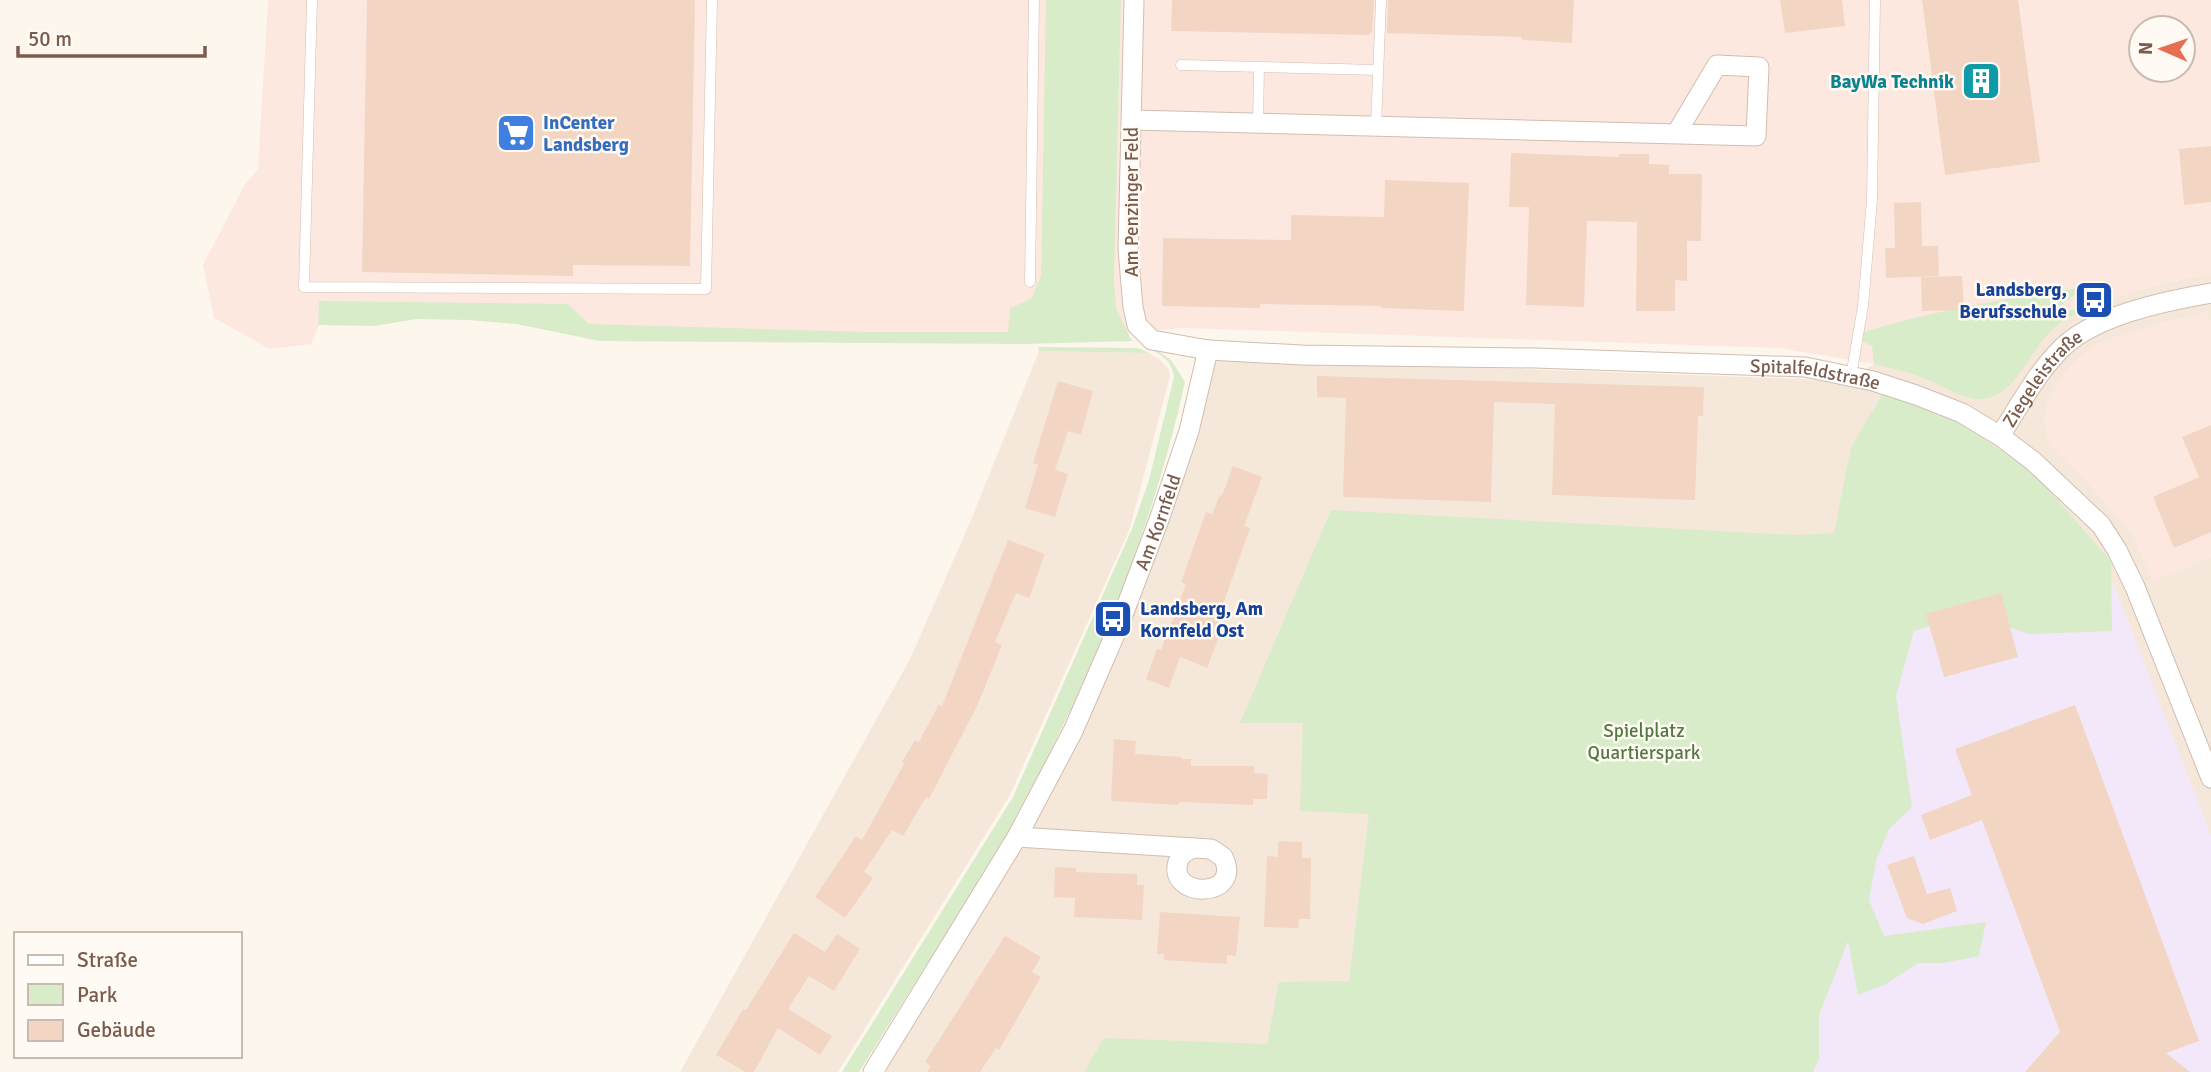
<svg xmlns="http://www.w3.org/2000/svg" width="2211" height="1072" font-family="Signika,sans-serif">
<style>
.residential{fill:#f5e8da}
.commercial{fill:#fde8e0;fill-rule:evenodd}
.education{fill:#f3e8fa}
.green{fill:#d8ecc9}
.building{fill:#f3d5c3}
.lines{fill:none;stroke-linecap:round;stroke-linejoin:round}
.service-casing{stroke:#d1beb0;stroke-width:11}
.minor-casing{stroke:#d1beb0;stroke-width:21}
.service{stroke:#fff;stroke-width:10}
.minor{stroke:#fff;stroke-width:19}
.labels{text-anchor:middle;stroke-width:5;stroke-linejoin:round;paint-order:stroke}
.culture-label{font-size:19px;font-weight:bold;fill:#0d838f;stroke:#fffaf3;text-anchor:end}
.shop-label{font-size:19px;font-weight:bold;fill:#366cbe;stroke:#fffaf3;text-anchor:start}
.street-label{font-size:19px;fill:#7a5c4d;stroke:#fffaf3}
.transit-label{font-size:19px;font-weight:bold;fill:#164399;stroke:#fffaf3;text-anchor:end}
.park-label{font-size:19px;fill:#537a41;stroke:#fffaf3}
</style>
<rect width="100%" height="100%" fill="#fdf6ec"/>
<path class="residential" d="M 2211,274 L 2211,1072 L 882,1072 L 925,1006 L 1002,878 L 1081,731 L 1211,358 L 1803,379 L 1843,382 L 1874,364 L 1871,344 L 1884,345 L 2089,307 L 2121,295 L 2183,279 Z
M 1039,351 L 1149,353 L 1160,360 L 1168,368 L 1170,376 L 1130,528 L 1010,795 L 838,1072 L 680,1072 L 910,659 L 971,520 Z"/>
<path class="commercial" d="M 268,0 L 2211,0 L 2211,274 L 2183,279 L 2121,295 L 2089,307 L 1884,345 L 1872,345 L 1874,364 L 1780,348 L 1185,328 L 1110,334 L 600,341 L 515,322 L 417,317 L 320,323 L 311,344 L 270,349 L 214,318 L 203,265 L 244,186 L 258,169 ZM 2141,28 L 2183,28 L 2183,70 L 2141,70 Z
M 2207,312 L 2211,321 L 2211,558 L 2153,581 L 2135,540 L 2117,516 L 2087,482 L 2049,445 L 2044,423 L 2047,402 L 2058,382 L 2072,364 L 2089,350 L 2110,339 L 2150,326 Z"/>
<path class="education" d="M 1874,402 L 1910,413 L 2100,556 L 2117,593 L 2211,835 L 2211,1072 L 1764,1072 Z"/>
<path class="green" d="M 1046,0 L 1121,0 L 1114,280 L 1116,308 L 1132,341 L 1024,344 L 600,341 L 516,324 L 469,320 L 416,319 L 375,326 L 318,325 L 319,301 L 568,304 L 589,324 L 866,332 L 1008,332 L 1010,308 L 1031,299 L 1041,276 Z
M 2084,287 L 2052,313 L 2089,307 C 2075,314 2060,321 2049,333 C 2028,354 2013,402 1976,399 C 1959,397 1942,385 1926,379 C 1909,372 1892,368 1874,364 L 1872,346 L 1851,336 C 1926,311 2005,299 2084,287 Z
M 1151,346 L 1171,360 L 1185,382 C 1149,546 1081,701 1000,848 C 986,874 968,899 952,924 C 921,973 890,1023 859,1072 L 842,1072 L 1013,797 L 1132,529 L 1149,480 L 1174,377 C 1171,360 1164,357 1149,348 Z
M 1038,347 L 1138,348 L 1149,353 L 1039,351 Z
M 1883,393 L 1944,413 L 2032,471 L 2111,561 L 2112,631 L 2029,634 L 1969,613 L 1914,631 L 1896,696 L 1912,807 L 1889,829 L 1876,861 L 1869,900 L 1884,936 L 1986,922 L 1979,956 L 1944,963 L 1918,963 L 1886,984 L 1858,995 L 1848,941 L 1819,1015 L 1819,1058 L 1813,1072 L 1084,1072 L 1104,1038 L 1267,1044 L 1279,982 L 1349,981 L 1369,814 L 1300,811 L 1303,723 L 1240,723 L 1331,510 L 1796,535 L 1834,533 L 1851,447 Z"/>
<path class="building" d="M 367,0 L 695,0 L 690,266 L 573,265 L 573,276 L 362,272 Z
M 1172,0 L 1374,0 L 1372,33 L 1369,33 L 1369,35 L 1171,31 Z
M 1388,0 L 1574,0 L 1572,43 L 1522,40 L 1522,37 L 1387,33 Z
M 1780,0 L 1842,0 L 1845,26 L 1785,33 Z
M 1922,0 L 2018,0 L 2040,162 L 1945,175 Z
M 2211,146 L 2211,202 L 2184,205 L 2179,149 Z
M 1511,153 L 1619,157 L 1619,154 L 1649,154 L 1649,164 L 1669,165 L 1669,174 L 1702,174 L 1701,241 L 1687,241 L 1687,281 L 1675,280 L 1675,311 L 1636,311 L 1637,222 L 1587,221 L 1584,307 L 1526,305 L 1529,207 L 1509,207 Z
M 1385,180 L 1469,183 L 1464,311 L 1381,308 L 1381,306 L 1260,304 L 1260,308 L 1162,306 L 1163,238 L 1291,240 L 1291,215 L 1384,217 Z
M 1921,202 L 1922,246 L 1938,246 L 1939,276 L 1886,278 L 1885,248 L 1895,248 L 1894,203 Z
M 1962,276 L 1964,310 L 1922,311 L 1921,277 Z
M 1317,376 L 1704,387 L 1703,416 L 1698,416 L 1695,500 L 1552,495 L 1555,404 L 1494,402 L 1491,502 L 1343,497 L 1346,398 L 1317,397 Z
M 1058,381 L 1093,391 L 1081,435 L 1068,431 L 1055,470 L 1068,474 L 1055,517 L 1025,508 L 1038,465 L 1033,463 Z
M 2211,425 L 2211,532 L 2174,548 L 2153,497 L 2199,477 L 2182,437 Z
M 1233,466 L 1262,477 L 1244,526 L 1250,528 L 1221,610 L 1228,613 L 1207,668 L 1180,657 L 1169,688 L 1146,679 L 1157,649 L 1161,650 L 1186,584 L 1181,582 L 1206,512 L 1212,514 L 1220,495 L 1222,496 Z
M 1008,540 L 1045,554 L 1029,598 L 1016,593 L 995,642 L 1002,645 L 977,706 L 929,799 L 926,797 L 903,836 L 892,830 L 864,872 L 873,878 L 845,918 L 815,897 L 856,836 L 862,840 L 904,764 L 902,762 L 915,740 L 919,742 L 939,704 L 942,706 Z
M 2001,593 L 2018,657 L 1944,677 L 1926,614 Z
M 2075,705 L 2199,1041 L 2166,1053 L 2190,1072 L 2025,1072 L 2060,1032 L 1982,820 L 1930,840 L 1921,815 L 1972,795 L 1955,749 Z
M 1114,739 L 1136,741 L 1135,754 L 1182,757 L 1182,759 L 1191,759 L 1191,766 L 1254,766 L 1254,773 L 1268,774 L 1267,799 L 1253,799 L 1253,805 L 1179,802 L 1179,805 L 1111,801 Z
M 1278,841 L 1302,842 L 1302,858 L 1311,858 L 1310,919 L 1299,919 L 1298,928 L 1264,927 L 1267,856 L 1278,857 Z
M 1914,856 L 1927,894 L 1950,888 L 1957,911 L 1923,924 L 1907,918 L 1887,865 Z
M 1055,867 L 1076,868 L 1076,872 L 1137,874 L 1137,885 L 1144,885 L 1142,920 L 1074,917 L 1075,898 L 1054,897 Z
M 1160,912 L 1240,917 L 1236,956 L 1227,955 L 1227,964 L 1164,960 L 1164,954 L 1157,954 Z
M 794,933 L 825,952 L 837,934 L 860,949 L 834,991 L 809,976 L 788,1009 L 832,1036 L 820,1055 L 778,1028 L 754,1072 L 746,1072 L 716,1055 L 743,1009 L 746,1010 Z
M 1005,936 L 1041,957 L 1032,972 L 1041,977 L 999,1050 L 996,1048 L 980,1072 L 927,1072 L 931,1066 L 925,1062 Z"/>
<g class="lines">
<g class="service-casing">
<path id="service" d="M 312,0 L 304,287 L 706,289 L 712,0
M 1181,65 L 1378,70
M 1258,123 L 1259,67
M 1376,126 L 1381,0
M 1030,282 L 1034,0
M 1851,376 L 1863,306 L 1872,200 L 1875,0"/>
</g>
<g class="minor-casing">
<g id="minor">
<path id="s1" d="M 1134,0 L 1128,249 L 1133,307 L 1137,325 L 1152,340 L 1208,350 L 1302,355 L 1535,358 L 1805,367 L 1873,381 L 1916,395 L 1962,413 L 2000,436 L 2033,461 L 2101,525 L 2117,550 L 2135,587 L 2211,778"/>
<path d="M 1132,120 C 1340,126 1548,131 1756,136 L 1759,67 L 1717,65 L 1676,134"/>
<path id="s2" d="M 2000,436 C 2018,408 2035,376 2058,352 C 2090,316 2165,301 2211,293"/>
<path d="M 1017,837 L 1194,848"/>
<path d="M 1194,848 L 1211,849 L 1223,857 C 1244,899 1167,899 1178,862 C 1180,854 1186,851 1194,848 Z"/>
<path id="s3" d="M 873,1072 L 1017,837 L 1073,731 L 1120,623 L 1160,517 L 1189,431 L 1208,350"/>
</g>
</g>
<use href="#service" class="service"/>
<use href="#minor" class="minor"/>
</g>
<defs>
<g id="building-square" transform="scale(2.0125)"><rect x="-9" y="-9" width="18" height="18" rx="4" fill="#0f9aa8" stroke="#fffaf3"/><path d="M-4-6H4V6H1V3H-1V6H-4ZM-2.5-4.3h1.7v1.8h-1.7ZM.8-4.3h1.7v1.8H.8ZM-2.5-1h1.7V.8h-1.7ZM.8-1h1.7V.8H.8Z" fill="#fff"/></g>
<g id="supermarket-square" transform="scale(2.0125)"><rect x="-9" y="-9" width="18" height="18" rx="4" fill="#3f7fe0" stroke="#fffaf3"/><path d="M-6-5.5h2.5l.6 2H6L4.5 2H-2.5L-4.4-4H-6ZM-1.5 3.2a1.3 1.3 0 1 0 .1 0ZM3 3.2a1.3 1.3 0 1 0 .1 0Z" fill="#fff"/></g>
<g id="bus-square" transform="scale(2.0125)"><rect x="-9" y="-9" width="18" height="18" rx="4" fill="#1a4fb4" stroke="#fffaf3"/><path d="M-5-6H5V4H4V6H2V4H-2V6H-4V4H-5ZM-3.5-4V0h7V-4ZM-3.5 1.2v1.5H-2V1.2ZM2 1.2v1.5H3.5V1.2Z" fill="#fff"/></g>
</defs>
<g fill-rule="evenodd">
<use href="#building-square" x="1981" y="81"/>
<use href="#supermarket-square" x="516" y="133"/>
<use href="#bus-square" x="2094" y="300"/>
<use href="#bus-square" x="1113" y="619"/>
</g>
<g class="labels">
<g class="culture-label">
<text x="1954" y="88">BayWa Technik</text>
</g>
<g class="shop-label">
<text x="543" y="129">InCenter<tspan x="543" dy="22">Landsberg</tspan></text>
</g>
<g class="street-label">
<text transform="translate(1131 202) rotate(-90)" y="7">Am Penzinger Feld</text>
<text dy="7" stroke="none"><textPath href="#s1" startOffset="1012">Spitalfeldstraße</textPath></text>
<text dy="7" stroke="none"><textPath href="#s2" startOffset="72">Ziegeleistraße</textPath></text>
<text dy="7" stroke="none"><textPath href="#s3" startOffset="621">Am Kornfeld</textPath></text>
</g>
<g class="transit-label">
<text x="2067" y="296">Landsberg,<tspan x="2067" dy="22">Berufsschule</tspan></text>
<text x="1140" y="615" text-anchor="start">Landsberg, Am<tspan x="1140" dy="22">Kornfeld Ost</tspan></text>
</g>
<g class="park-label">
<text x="1644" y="737">Spielplatz<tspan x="1644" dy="22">Quartierspark</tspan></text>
</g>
</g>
<rect x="14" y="932" width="228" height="126" fill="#fffaf3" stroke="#cabbb1" stroke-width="2"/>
<rect x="28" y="955" width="35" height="10" fill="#ffffff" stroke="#cabbb1" stroke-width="2"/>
<text x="77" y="967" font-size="21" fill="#7a5c4d">Straße</text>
<rect x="28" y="984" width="35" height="21" fill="#d8ecc9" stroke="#cabbb1" stroke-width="2"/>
<text x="77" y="1002" font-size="21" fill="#7a5c4d">Park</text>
<rect x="28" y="1020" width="35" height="21" fill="#f3d5c3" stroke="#cabbb1" stroke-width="2"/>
<text x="77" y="1037" font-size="21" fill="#7a5c4d">Gebäude</text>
<g transform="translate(2162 49) rotate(272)"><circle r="33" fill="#fffaf3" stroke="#cabbb1" stroke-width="2"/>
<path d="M0-5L12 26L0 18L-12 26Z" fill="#e76f51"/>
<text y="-10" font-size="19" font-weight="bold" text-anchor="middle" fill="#7a5c4d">N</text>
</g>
<path d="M18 46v10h187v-10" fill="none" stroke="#7a5c4d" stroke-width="3.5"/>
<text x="28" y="46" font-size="21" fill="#7a5c4d" stroke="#fffaf3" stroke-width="5" paint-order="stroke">50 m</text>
</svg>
